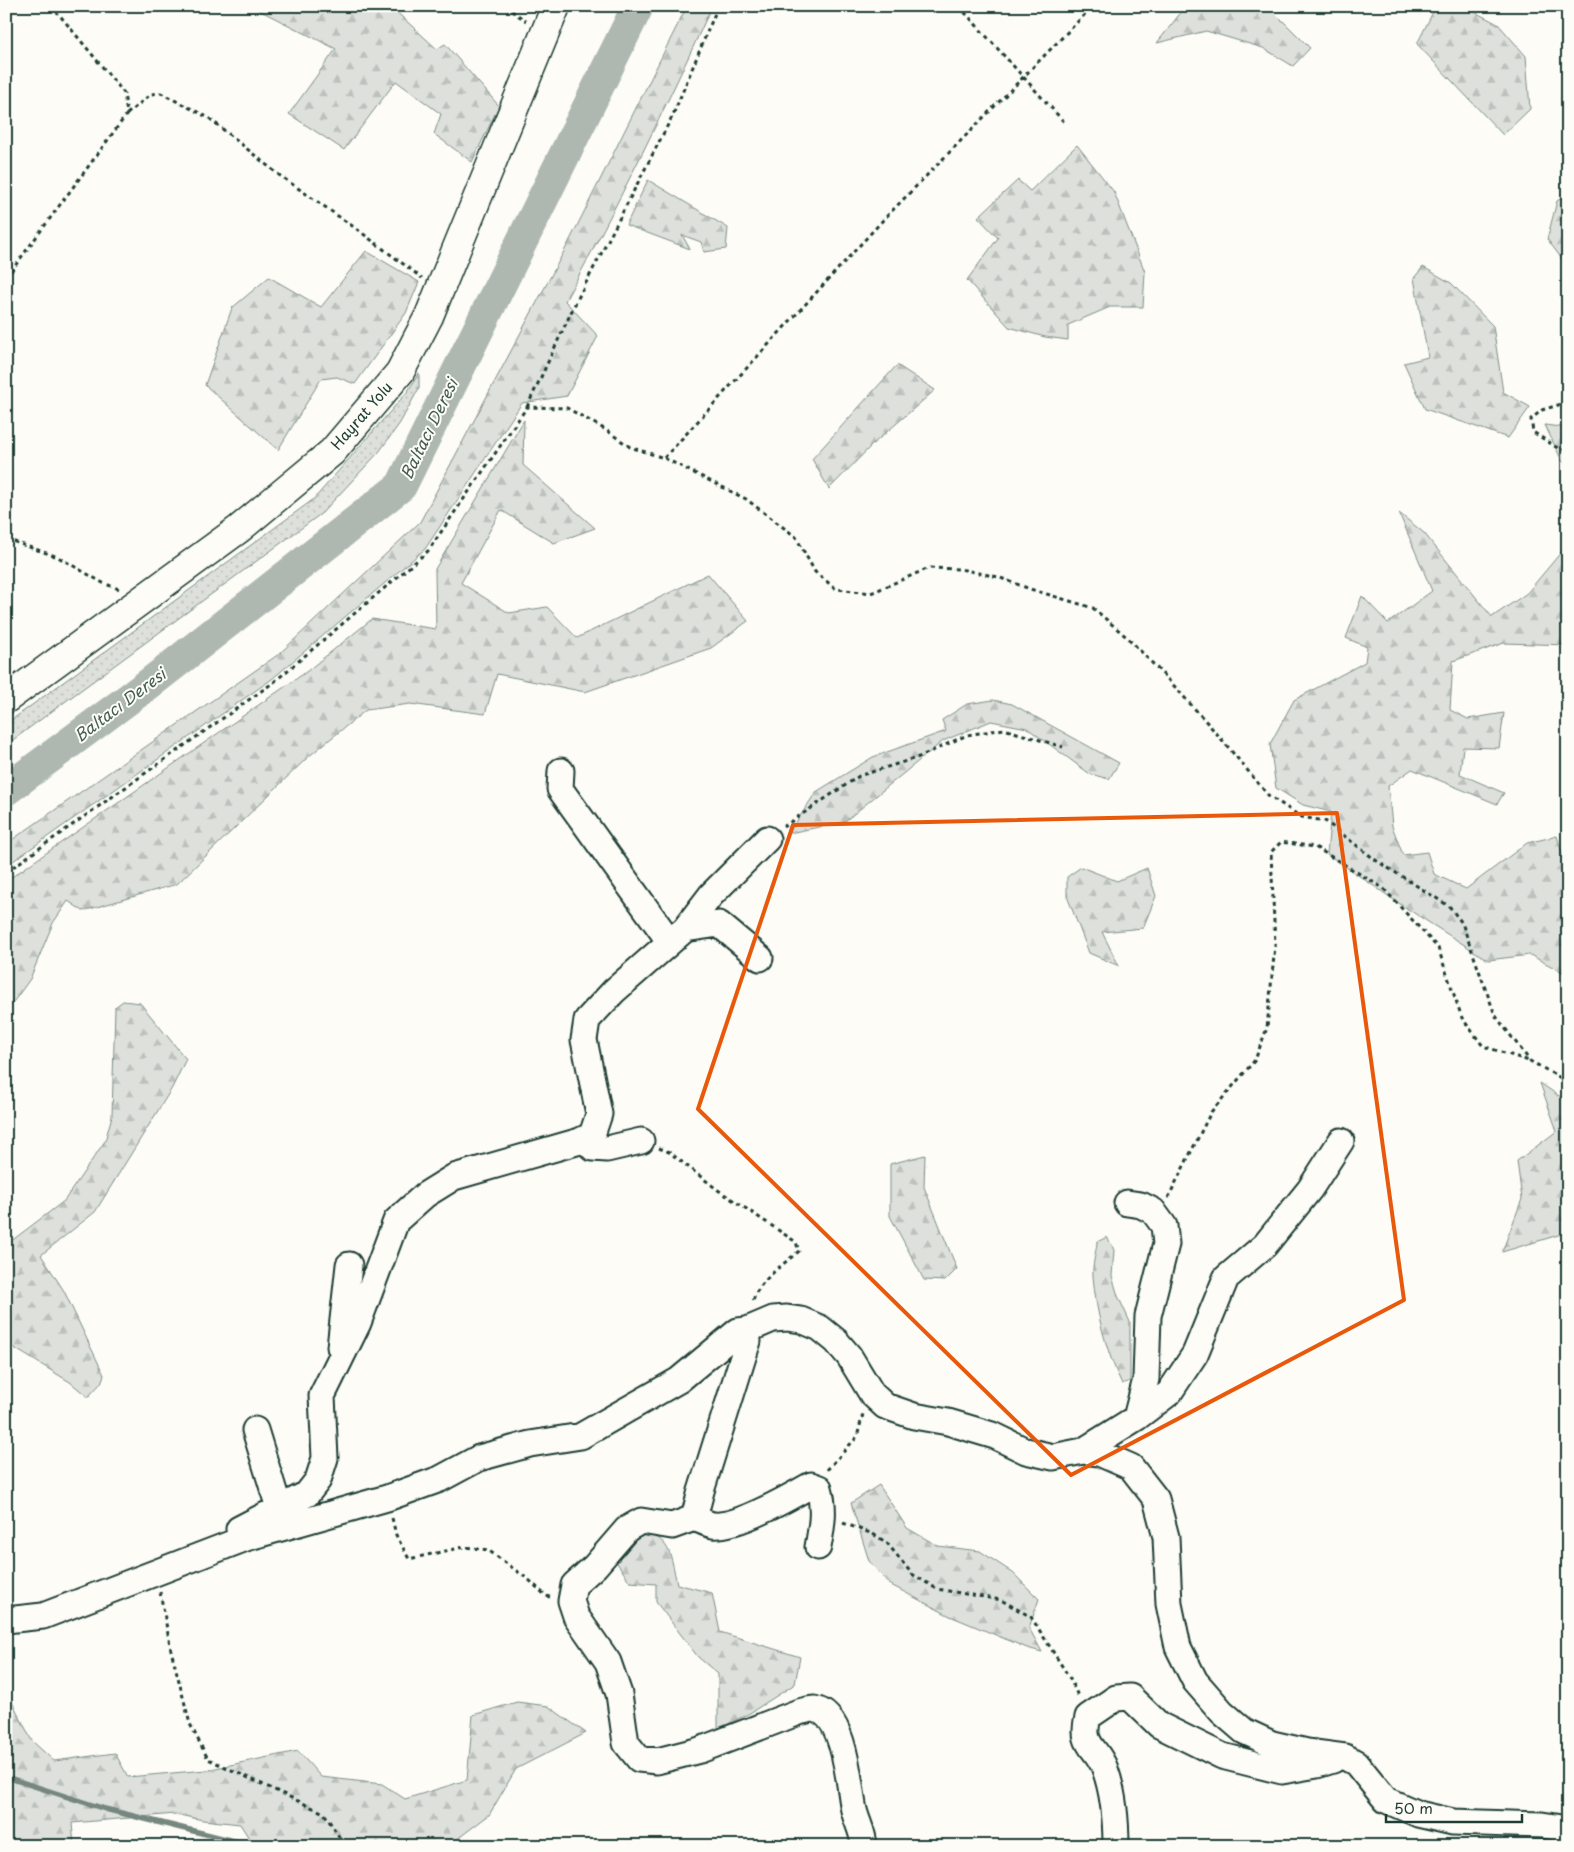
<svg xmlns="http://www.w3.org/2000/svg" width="1574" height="1852" font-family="'Playpen Sans',sans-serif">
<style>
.grass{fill:url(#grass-dots);stroke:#7e8e88}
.forest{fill:url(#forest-firs);stroke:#7e8e88}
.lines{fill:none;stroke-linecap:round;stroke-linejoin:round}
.stream{stroke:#75877f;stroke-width:5.5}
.river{stroke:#aeb8b1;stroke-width:32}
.minor-casing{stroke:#1f3d34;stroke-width:29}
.major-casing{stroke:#1f3d34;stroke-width:31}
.path{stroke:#1f3d34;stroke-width:3;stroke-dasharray:4 4;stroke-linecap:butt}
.minor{stroke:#fdfcf7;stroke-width:25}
.major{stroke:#fdfcf7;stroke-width:28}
.marked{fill:none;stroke:#e8590c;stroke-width:4;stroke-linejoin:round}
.labels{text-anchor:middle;stroke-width:4;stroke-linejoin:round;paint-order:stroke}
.street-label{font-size:15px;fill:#1f3d34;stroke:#fdfcf7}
.water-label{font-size:16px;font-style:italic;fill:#435c53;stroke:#fdfcf7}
</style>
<defs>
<pattern id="grass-dots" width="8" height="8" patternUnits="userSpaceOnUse" patternTransform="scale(1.25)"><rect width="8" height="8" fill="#dde0db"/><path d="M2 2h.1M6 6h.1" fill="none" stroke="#bdc1bd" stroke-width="1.8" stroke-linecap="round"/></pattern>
<pattern id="forest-firs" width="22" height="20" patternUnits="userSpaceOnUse" patternTransform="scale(1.25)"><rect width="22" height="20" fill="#dde0db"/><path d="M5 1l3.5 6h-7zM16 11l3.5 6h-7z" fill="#bdc1bd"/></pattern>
</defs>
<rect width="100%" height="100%" fill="#fdfcf7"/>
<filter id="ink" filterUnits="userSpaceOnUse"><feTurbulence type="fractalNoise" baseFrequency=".02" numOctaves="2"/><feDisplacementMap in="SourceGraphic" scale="10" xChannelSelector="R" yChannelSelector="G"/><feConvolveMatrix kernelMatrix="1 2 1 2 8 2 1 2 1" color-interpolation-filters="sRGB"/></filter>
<g filter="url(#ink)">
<path class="grass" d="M 419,373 L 419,388 L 400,423 L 379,452 L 322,513 L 6,745 L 6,724 L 314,499 L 408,391 Z"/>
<path class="forest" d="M 251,6 L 390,6 L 437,49 L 445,44 L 499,106 L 472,162 L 434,134 L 441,114 L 396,81 L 344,150 L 289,114 L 336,49 Z
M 687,6 L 712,6 C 666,107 618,205 565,301 L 598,336 L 567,396 L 522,403 L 425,549 L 272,679 L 6,866 L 6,844 L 279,654 L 420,522 L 569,242 Z
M 1186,6 L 1268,6 L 1310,48 L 1293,66 L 1263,48 L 1206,31 L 1157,43 Z
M 1442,6 L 1463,6 L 1498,24 L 1526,56 L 1530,109 L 1503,135 L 1417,44 L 1433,12 Z
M 1077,145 L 1114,192 L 1145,272 L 1143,307 L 1110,307 L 1068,325 L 1068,340 L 1045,337 L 1009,327 L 967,280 L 998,238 L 978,217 L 1018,180 L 1030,191 Z
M 648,180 L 728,228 L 726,249 L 704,252 L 701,242 L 682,235 L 690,249 L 626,225 Z
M 1568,194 L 1568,267 L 1547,239 L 1557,201 Z
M 366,251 L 419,282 L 406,313 L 355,384 L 337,377 L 321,379 L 278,450 L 205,385 L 232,308 L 269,277 L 321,307 Z
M 1423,267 L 1451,283 L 1493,326 L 1503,392 L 1530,407 L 1508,438 L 1425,409 L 1404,363 L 1428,357 L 1414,278 Z
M 897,365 L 935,390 L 873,444 L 829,489 L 812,459 Z
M 524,420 L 523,465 L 595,528 L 554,543 L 501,510 L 461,583 L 509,613 L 547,607 L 577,638 L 708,574 L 748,621 L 711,648 L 585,692 L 497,674 L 485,714 L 410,704 L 366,710 L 308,757 L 177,884 L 83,911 L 68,901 L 53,923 L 30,979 L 6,1012 L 6,881 L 306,672 L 372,619 L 436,629 L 435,569 Z
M 1545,425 L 1568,428 L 1568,465 L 1562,461 Z
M 1399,513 L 1424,533 L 1492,617 L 1527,593 L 1568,544 L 1568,645 L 1504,643 L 1453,661 L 1450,710 L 1468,719 L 1504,713 L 1499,748 L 1463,747 L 1460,774 L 1504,793 L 1497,804 L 1412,769 L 1388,786 L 1392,826 L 1403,855 L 1427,852 L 1434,874 L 1466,889 L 1527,843 L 1557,836 L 1568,872 L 1568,904 L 1561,908 L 1568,916 L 1568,975 L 1530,955 L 1488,960 L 1403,906 L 1327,854 L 1331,812 L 1303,805 L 1276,788 L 1270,744 L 1294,700 L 1365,662 L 1367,647 L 1346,638 L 1362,596 L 1388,623 L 1432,591 Z
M 993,700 L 1012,704 L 1119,763 L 1109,779 L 1090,774 L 1027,728 L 991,721 L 943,741 L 844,822 L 789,833 L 816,792 L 873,757 L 946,731 L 942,720 L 967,704 Z
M 1081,867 L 1117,881 L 1147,868 L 1156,896 L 1143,928 L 1102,932 L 1119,966 L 1089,953 L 1067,896 L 1067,877 Z
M 123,1001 L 140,1003 L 186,1059 L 172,1088 L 95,1212 L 41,1255 L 64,1291 L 104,1375 L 101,1383 L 88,1397 L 70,1382 L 6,1343 L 6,1245 L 64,1201 L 105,1141 L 112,1116 L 115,1007 Z
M 1540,1083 L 1568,1102 L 1568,1249 L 1565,1233 L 1502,1252 L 1522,1199 L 1517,1161 L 1557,1131 Z
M 925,1155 L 924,1187 L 957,1269 L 945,1281 L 924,1280 L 890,1216 L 890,1164 Z
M 1107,1237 L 1114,1250 L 1112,1276 L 1118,1296 L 1130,1322 L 1130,1381 L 1122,1384 C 1106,1351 1096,1313 1093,1276 C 1092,1265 1096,1253 1097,1242 Z
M 879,1485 L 907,1528 L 938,1546 L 980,1551 L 1013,1573 L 1039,1599 L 1029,1628 L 1042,1652 L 1027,1648 L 950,1616 L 889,1584 L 869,1561 L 851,1503 Z
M 638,1530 C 672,1538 670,1554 677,1584 L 712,1593 L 720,1632 L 800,1657 L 795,1684 L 750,1713 L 718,1729 L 718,1674 L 698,1657 L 656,1602 L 656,1584 L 630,1582 L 615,1560 Z
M 6,1658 L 7,1692 L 32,1741 L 54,1761 L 115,1753 L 128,1777 L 206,1770 L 298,1751 L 321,1777 L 382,1784 L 405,1799 L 467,1780 L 473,1715 L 517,1702 L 548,1706 L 586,1733 L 516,1769 L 489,1815 L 448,1846 L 254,1846 L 240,1824 L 203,1820 L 175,1814 L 72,1823 L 74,1846 L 6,1846 Z"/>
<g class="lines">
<path class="stream" d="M 6,1777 L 105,1809 L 254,1846"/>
<path class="river" d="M 6,790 L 150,683 L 401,486 L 638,6"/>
<g class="minor-casing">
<path id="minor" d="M 561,771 L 560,789 L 670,942
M 685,929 L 711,895 L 767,839
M 585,1139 L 593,1148 L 607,1149 L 641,1141
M 1127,1203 L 1141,1205 L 1153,1211 L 1164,1226 L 1166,1244 L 1148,1316 L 1146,1379 L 1136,1418
M 747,1330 L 748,1341 L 701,1491 L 694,1518 L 672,1526 L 641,1521 L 627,1529 L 595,1566 L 574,1585 L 571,1601 L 576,1616 L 608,1662 L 619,1694 L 626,1743 L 639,1759 L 657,1761 L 700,1750 L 799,1712 C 803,1711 810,1709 814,1709 C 844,1713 849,1782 853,1805 C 855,1820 863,1829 864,1846
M 340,1347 L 349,1265
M 255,1430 L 279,1508
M 1083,1451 L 1136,1418 L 1169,1393 L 1195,1354 L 1226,1278 L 1265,1245 L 1310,1189 L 1341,1141
M 694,1518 C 700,1520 707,1524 713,1525 C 736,1528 790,1497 811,1485 L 819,1488 C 825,1508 822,1526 818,1547
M 239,1529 L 307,1494 L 318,1480 L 325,1458 L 322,1396 L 358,1323 L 396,1221 L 425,1195 L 454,1177 L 580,1141 L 592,1135 L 599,1114 L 584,1040 L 587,1020 L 614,991 L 685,929 L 719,924 L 760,958
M 6,1620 L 43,1616 L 246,1538 L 387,1498 L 440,1479 L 479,1458 L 530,1444 L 581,1436 L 679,1380 L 738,1331 L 747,1330 L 773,1319 L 787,1318 L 801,1320 L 820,1328 L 836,1341 L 849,1356 L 872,1394 L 885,1406 L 914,1416 L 948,1422 L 995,1436 L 1026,1451 L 1053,1457 L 1083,1451 L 1099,1453 L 1131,1467 L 1156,1499 L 1166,1537 L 1169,1604 L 1178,1647 L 1195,1681 L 1222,1712 L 1244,1731 L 1272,1744 L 1307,1752 L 1345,1757 L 1356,1763 L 1386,1800 L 1418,1814 L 1453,1822 L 1542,1825 L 1568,1829
M 1116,1846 C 1116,1820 1114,1794 1105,1769 C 1097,1746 1080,1747 1088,1717 L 1116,1698 L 1130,1697 L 1159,1725 L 1222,1756 L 1282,1771 L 1317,1765 L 1333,1760"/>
</g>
<g class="major-casing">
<path id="major" d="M 6,699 L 239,529 L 332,452 L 400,372 L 429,316 L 556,6"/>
</g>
<path class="path" d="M 505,6 L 526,21
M 959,6 L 1065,123
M 1559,6 L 1568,20
M 127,114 L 151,94 L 161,93 L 209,118 L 279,175 L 358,230 L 422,278
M 6,278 L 127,114 L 124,93 L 52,6
M 1568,402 L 1542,410 L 1531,419 L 1533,432 L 1559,449 L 1568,450
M 527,407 L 575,304 L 673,115 L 718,6
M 664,458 L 883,220 L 1093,6
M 6,539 L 58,557 L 103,583 L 119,589
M 783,827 L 859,776 L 919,757 L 967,735 L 1004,729 L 1063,747
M 6,872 L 274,682 L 428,551 L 527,407 L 567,408 L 606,430 L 630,447 L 664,458 L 746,499 L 796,537 L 815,572 L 836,589 L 871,593 L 929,568 L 960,569 L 998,577 L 1030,589 L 1093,608 L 1130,640 L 1177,689 L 1218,735 L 1268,795 L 1301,817 L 1325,821 L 1377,861 L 1449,906 L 1462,923 L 1495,1015 L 1530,1061 L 1568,1082
M 659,1148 L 669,1152 L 718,1190 L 796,1242 L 799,1251 C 785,1263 753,1285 753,1304
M 1168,1198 L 1211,1112 L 1255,1060 L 1267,1028 L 1275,945 L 1271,852 L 1281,842 L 1315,847 L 1383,888 L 1438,948 L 1462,1018 L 1483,1046 L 1529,1061
M 827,1470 L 857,1437 L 863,1414
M 392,1518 L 396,1535 L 409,1559 L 464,1547 L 488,1550 L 529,1580 L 546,1596 L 550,1597
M 843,1523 L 873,1534 L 887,1543 L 912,1574 L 937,1589 L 1001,1600 L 1031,1617 L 1069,1677 L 1079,1698
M 160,1592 L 171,1650 L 190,1724 L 208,1759 L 324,1813 L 345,1846"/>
<use href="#minor" class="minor"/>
<use href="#major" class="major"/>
</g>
</g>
<path class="marked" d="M 1337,813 L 1404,1300 L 1071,1475 L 698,1109 L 793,825 Z"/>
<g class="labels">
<g class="street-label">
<text transform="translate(362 416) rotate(-49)" y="5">Hayrat Yolu</text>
</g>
<g class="water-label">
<text transform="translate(429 429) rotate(-64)" y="6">Baltacı Deresi</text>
<text transform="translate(120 705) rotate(-37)" y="6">Baltacı Deresi</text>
</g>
</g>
<rect width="1574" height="1852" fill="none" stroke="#fdfcf7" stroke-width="25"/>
<rect x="12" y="12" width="1549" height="1827" fill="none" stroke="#1f3d34" stroke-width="2" filter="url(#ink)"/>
<path d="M1386 1814v8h136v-8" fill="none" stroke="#1f3d34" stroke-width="2.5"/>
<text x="1394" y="1814" font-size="15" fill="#1f3d34" stroke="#fdfcf7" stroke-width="4" paint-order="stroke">50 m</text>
</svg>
